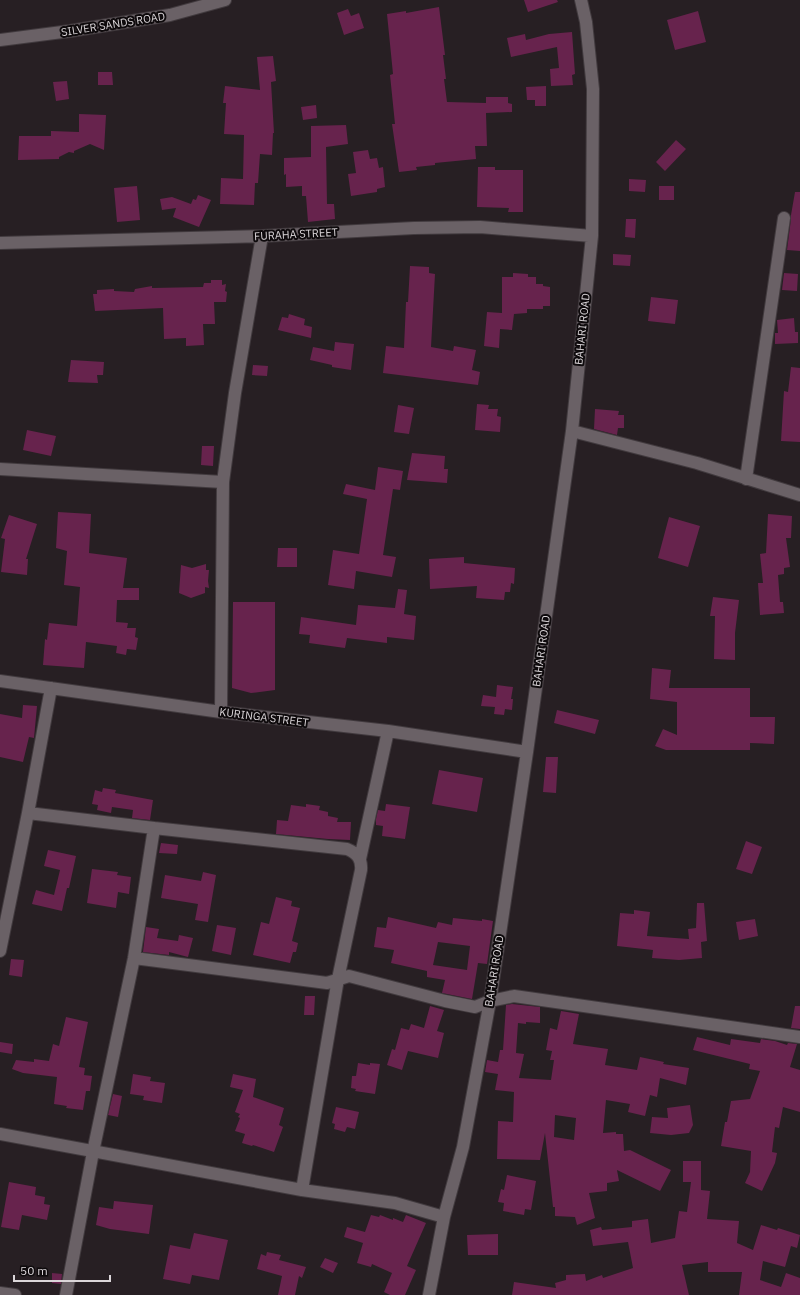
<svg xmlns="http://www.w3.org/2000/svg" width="800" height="1295" font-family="'IBM Plex Sans',sans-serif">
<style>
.building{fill:#67234d;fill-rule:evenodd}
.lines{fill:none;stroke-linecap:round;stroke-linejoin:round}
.minor-casing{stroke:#413a3e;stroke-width:14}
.tertiary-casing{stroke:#413a3e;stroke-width:14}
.minor{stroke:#6a6166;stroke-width:12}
.tertiary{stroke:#6a6166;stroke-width:12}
.labels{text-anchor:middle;stroke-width:4;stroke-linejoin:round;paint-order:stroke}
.street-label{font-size:11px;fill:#dbd6d9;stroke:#0e0a0c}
</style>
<rect width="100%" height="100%" fill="#271f23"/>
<path class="building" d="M 524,0 L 557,0 L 558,2 L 528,12 Z
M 439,7 L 445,55 L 443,55 L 446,79 L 444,79 L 447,102 L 486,103 L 486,97 L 508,97 L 508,103 L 512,104 L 512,112 L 486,113 L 487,146 L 475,146 L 476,159 L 435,163 L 435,165 L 416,167 L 417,170 L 399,172 L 392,124 L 395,124 L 390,75 L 393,74 L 387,14 L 406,11 L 406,13 Z
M 348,9 L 351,16 L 359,13 L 364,28 L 344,35 L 337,13 Z
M 698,11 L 706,42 L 675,50 L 667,20 Z
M 572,32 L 575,74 L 572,75 L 573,85 L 551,86 L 550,69 L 559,68 L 557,47 L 511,57 L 507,38 L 525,34 L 526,40 L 549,34 Z
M 273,56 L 276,81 L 271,82 L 274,133 L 273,133 L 272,155 L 260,154 L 258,183 L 255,183 L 254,205 L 220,204 L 221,178 L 243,179 L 244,135 L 224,134 L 226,103 L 223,103 L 225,86 L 260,90 L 257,57 Z
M 98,72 L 112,72 L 113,85 L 98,85 Z
M 67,81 L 69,99 L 56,101 L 53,82 Z
M 546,86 L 546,106 L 535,106 L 535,100 L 527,100 L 526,87 Z
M 316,105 L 317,118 L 303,120 L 301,107 Z
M 79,114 L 106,115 L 104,150 L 90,144 L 74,151 L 74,153 L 69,152 L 59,157 L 59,159 L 18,160 L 19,136 L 51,136 L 51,131 L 79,132 Z
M 346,125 L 348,144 L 326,147 L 327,204 L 334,204 L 335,219 L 308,222 L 306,196 L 302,196 L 302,186 L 286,187 L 286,174 L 284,175 L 284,158 L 311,157 L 311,126 Z
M 676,140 L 686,149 L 665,171 L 656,162 Z
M 368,150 L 370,159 L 377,158 L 379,168 L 383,167 L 385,187 L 377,189 L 377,192 L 351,196 L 348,174 L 356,173 L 353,152 Z
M 478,167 L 495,167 L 495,170 L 523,170 L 523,212 L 508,212 L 509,208 L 477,207 Z
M 629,179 L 646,180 L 645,192 L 629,191 Z
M 137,186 L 140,220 L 117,222 L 114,188 Z
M 659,186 L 674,186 L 674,200 L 659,200 Z
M 795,192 L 800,192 L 800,251 L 787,250 L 791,219 L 791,215 Z
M 198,195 L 211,200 L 199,227 L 173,217 L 176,208 L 162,210 L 160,199 L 172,197 L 191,204 L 193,199 L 196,200 Z
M 626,219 L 636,219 L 635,238 L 625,237 Z
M 613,254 L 631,255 L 630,266 L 613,265 Z
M 410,266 L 429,267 L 429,273 L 435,274 L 431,347 L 453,351 L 454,346 L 476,350 L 472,370 L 480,372 L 478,385 L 383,373 L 386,346 L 404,348 L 406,302 L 408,302 Z
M 513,273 L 528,274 L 528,277 L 536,277 L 536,284 L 543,284 L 543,286 L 550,287 L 550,306 L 543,306 L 543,309 L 527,309 L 527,313 L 514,314 L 512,330 L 500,329 L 499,348 L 484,346 L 487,312 L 502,313 L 502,277 L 513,277 Z
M 784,273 L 798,274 L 797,291 L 782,290 Z
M 211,280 L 222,280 L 222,285 L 226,284 L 225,291 L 227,292 L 226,302 L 214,302 L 215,324 L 203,324 L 204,345 L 186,346 L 186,338 L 164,339 L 163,308 L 95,311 L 93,294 L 97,294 L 97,290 L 114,289 L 114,291 L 134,292 L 135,289 L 152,286 L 152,288 L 203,287 L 204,283 L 211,283 Z
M 651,297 L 678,300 L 675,324 L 648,321 Z
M 289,314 L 305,319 L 304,325 L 312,327 L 311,338 L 278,330 L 282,317 L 288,318 Z
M 794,318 L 795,332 L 798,332 L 798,343 L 775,344 L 775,333 L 778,333 L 777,320 Z
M 335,342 L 354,344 L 351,370 L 332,367 L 332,365 L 310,360 L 313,347 L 334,351 Z
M 71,360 L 104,362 L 103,375 L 97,375 L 98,383 L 68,382 Z
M 253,365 L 268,366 L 267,376 L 252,375 Z
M 791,367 L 800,368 L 800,442 L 781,441 L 784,391 L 788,392 Z
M 477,404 L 489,405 L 488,409 L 498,409 L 497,416 L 501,417 L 500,432 L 475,430 Z
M 398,405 L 414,408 L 409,434 L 394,432 Z
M 595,409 L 619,411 L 618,415 L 624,415 L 624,428 L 618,428 L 617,435 L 594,429 Z
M 27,430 L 56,436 L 51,456 L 23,450 Z
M 202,446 L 214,446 L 213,466 L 201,465 Z
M 412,453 L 445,456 L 444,469 L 448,469 L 447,483 L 407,480 Z
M 378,467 L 403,471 L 400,490 L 393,489 L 383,555 L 396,557 L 392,577 L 356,571 L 354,589 L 328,585 L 333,550 L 359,554 L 367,499 L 343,494 L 346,484 L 375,490 Z
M 58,512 L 91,514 L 89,553 L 127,558 L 123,588 L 139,588 L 139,600 L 117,600 L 116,622 L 128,623 L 127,628 L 136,628 L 135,637 L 138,638 L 136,650 L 127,649 L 126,655 L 116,653 L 117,646 L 86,642 L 84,668 L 43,665 L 45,639 L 47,640 L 49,623 L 77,626 L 80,587 L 64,585 L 67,551 L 56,548 Z
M 768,514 L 792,516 L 791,538 L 786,538 L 790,567 L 784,568 L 784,574 L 778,575 L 780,602 L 783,602 L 784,613 L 760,615 L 758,583 L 763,583 L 760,554 L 766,553 Z
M 9,515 L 37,524 L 26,559 L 28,559 L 27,575 L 1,572 L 5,539 L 1,538 Z
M 669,517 L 700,526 L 688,567 L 658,558 Z
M 278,548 L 297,548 L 297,567 L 277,567 Z
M 464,557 L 464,563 L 515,568 L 514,584 L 511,583 L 510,592 L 505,592 L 504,600 L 476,598 L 477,586 L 430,589 L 429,559 Z
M 206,564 L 206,570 L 209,570 L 208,581 L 209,588 L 205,587 L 205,593 L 191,598 L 179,593 L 181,565 L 192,568 Z
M 398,589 L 407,590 L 404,614 L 416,616 L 414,640 L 387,637 L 387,643 L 347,638 L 345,648 L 309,643 L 310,635 L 299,634 L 301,617 L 356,625 L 358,605 L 395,608 Z
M 713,597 L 739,600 L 735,633 L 735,660 L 714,659 L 715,616 L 710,616 Z
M 233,602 L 275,602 L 275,690 L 251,693 L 232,688 Z
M 652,668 L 671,670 L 669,688 L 750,688 L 750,717 L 775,717 L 774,744 L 750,743 L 750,750 L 666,750 L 655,746 L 663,729 L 677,735 L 677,702 L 650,699 Z
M 497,685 L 513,687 L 511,699 L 513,699 L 512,710 L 505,709 L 504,715 L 494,714 L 495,707 L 481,706 L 483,695 L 496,697 Z
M 23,705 L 37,706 L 34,738 L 29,737 L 23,762 L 0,757 L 0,714 L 22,718 Z
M 557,710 L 599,720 L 595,734 L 554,723 Z
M 546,757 L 558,757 L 556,793 L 543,792 Z
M 439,770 L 483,778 L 477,812 L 432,804 Z
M 103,788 L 116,790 L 115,793 L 153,800 L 150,820 L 132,818 L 133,810 L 112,807 L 111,813 L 97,810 L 98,805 L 92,804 L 95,790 L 102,792 Z
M 306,804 L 320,806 L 319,810 L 328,812 L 328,816 L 338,818 L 337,822 L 351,822 L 350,840 L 328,839 L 276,834 L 277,820 L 288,821 L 291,805 L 306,807 Z
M 386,804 L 410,807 L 405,839 L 382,836 L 383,826 L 376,825 L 376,819 L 378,810 L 385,811 Z
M 746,841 L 762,847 L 752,874 L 736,869 Z
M 161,843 L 178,845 L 177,854 L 159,853 Z
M 48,850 L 76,856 L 69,888 L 67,888 L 62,911 L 32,904 L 36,890 L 54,895 L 60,870 L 44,866 Z
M 92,869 L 118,872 L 117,875 L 131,877 L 129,894 L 118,892 L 116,908 L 87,903 Z
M 203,872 L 216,875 L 208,922 L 195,920 L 198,904 L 161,898 L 165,875 L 201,881 Z
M 276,897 L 292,901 L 291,906 L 300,908 L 292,941 L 298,943 L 296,952 L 293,952 L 290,963 L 253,955 L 261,922 L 269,924 Z
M 697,903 L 704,903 L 707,941 L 701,942 L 702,958 L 679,960 L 652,958 L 653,950 L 617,946 L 620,913 L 634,914 L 634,910 L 650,912 L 647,936 L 689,939 L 688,929 L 696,928 Z
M 388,917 L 436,928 L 438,922 L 452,925 L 453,918 L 482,921 L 482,919 L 493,921 L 487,964 L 478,963 L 472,999 L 442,993 L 445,980 L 427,977 L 427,971 L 391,963 L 394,950 L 374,947 L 377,927 L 386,928 ZM 438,942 L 470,946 L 467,970 L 433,965 Z
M 755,919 L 758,936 L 739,940 L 736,922 Z
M 217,925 L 236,928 L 231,955 L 212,951 Z
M 146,927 L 159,929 L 157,938 L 178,941 L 179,935 L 193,938 L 188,957 L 169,952 L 169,955 L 143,952 Z
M 11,959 L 24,960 L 22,977 L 9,975 Z
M 305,996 L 315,996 L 314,1015 L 304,1015 Z
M 512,1004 L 540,1007 L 540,1023 L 526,1022 L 526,1024 L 518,1023 L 516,1053 L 524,1054 L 519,1078 L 551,1080 L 554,1060 L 550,1060 L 552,1051 L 546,1050 L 550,1028 L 557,1030 L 561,1011 L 579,1014 L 573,1044 L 608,1049 L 605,1065 L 637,1070 L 640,1057 L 664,1062 L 663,1064 L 689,1068 L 686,1085 L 660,1078 L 657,1097 L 650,1095 L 645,1116 L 628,1112 L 630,1104 L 606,1100 L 603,1133 L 616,1132 L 616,1134 L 623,1134 L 624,1151 L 630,1150 L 671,1170 L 660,1191 L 617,1170 L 619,1181 L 607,1183 L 607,1191 L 589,1193 L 595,1218 L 577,1225 L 575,1217 L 555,1216 L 555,1207 L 553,1207 L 545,1133 L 540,1160 L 497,1159 L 498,1121 L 513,1122 L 514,1092 L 495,1090 L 498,1074 L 485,1072 L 487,1060 L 498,1062 L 500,1050 L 503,1050 L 506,1005 ZM 555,1115 L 576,1118 L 574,1140 L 554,1137 Z
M 430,1006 L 444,1010 L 437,1031 L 444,1033 L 438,1058 L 408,1051 L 402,1070 L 387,1065 L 392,1049 L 395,1050 L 401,1028 L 409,1030 L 411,1024 L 424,1028 Z
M 795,1006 L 800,1006 L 800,1029 L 791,1028 Z
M 66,1017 L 88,1022 L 79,1067 L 85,1068 L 84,1075 L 92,1076 L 90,1091 L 86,1091 L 83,1110 L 66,1108 L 67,1106 L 54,1104 L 57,1077 L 23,1073 L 12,1069 L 16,1060 L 34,1062 L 34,1059 L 49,1061 L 53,1044 L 59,1046 Z
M 697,1037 L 730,1045 L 731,1039 L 760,1043 L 761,1039 L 775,1041 L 787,1045 L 788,1043 L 797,1044 L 790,1067 L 800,1070 L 800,1112 L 783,1107 L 779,1128 L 775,1127 L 772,1152 L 777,1153 L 775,1163 L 762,1191 L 745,1183 L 750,1172 L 751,1151 L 721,1146 L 725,1122 L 727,1122 L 731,1101 L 750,1099 L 760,1071 L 749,1069 L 750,1064 L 693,1050 Z
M 0,1042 L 13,1044 L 12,1054 L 0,1052 Z
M 358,1063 L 370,1065 L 370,1063 L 380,1064 L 375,1094 L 355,1091 L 356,1089 L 351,1088 L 352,1076 L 356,1076 Z
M 133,1074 L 151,1077 L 150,1081 L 165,1083 L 162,1103 L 143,1100 L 144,1096 L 130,1094 Z
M 233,1074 L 256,1079 L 253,1097 L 284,1108 L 279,1125 L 283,1127 L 274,1152 L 253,1145 L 252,1146 L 242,1143 L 245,1134 L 235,1131 L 240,1118 L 238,1117 L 240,1114 L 235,1112 L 243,1090 L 230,1087 Z
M 113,1094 L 122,1096 L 118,1117 L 108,1115 Z
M 690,1105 L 693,1125 L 689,1133 L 671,1135 L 650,1133 L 652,1117 L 668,1118 L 667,1108 Z
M 336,1107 L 359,1112 L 355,1129 L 347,1127 L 345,1132 L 334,1129 L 335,1124 L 332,1123 Z
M 683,1161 L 701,1161 L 701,1190 L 710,1191 L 707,1219 L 739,1221 L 737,1243 L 753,1250 L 761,1225 L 777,1230 L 778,1228 L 800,1235 L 797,1248 L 791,1246 L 785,1267 L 763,1261 L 760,1280 L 781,1287 L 786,1273 L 800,1278 L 800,1295 L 739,1295 L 742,1272 L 708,1272 L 708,1262 L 682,1265 L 689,1295 L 512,1295 L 514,1282 L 556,1288 L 555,1283 L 566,1280 L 566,1275 L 585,1274 L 586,1281 L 602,1275 L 603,1278 L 633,1268 L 628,1242 L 593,1246 L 590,1230 L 601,1227 L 602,1230 L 632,1227 L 632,1221 L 648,1219 L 651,1243 L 675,1238 L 679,1211 L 687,1212 L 691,1182 L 683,1182 Z
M 507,1175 L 536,1181 L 531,1210 L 525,1209 L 524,1215 L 503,1211 L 504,1203 L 498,1202 L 501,1189 L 504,1190 Z
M 9,1182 L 36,1187 L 35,1195 L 45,1197 L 44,1204 L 50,1205 L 47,1220 L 22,1215 L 19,1230 L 1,1227 Z
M 114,1201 L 153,1205 L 149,1234 L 110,1229 L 96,1225 L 99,1207 L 113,1209 Z
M 371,1215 L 379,1217 L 380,1215 L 393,1220 L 393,1218 L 403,1222 L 406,1215 L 426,1223 L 407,1266 L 416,1270 L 405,1295 L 390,1295 L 384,1292 L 392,1273 L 372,1264 L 371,1267 L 357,1263 L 363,1243 L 344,1237 L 347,1227 L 365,1232 Z
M 194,1233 L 228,1240 L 219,1280 L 192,1275 L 190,1284 L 163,1279 L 170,1245 L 190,1249 Z
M 498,1234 L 498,1255 L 468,1255 L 467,1235 Z
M 267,1252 L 281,1255 L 279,1260 L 306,1267 L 302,1278 L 299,1276 L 295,1295 L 278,1295 L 282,1276 L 257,1269 L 261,1254 L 266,1256 Z
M 325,1258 L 338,1263 L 333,1273 L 320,1267 Z
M 52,1273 L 62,1274 L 61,1284 L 52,1283 Z"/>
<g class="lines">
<g class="minor-casing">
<path id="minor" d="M 0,243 L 262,236 L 414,228 L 480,227 L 592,236
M 572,431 L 697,463 L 800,495
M 0,469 L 223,482
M 746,479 L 784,218
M 0,681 L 221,712 L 388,731 L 527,752
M 221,712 L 223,482 L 235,393 L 262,236
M 28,813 L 154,828 L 347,849 C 357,853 362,859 361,870 L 338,979 L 302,1190
M 360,859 L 388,731
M 0,951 L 28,813 L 51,688
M 134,958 L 327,983 L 349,976 L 445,1001 L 475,1007 L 490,1001 L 514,996 L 800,1037
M 0,1134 L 302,1190 L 395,1203 L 444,1217
M 0,1293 L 15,1295
M 66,1295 L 93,1152 L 134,958 L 154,828
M 429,1295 L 444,1217 L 463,1147 L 490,1001 L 527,752 L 572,431 L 592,236 L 593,89 L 586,22 L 581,0"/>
</g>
<g class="tertiary-casing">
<path id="tertiary" d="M 0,40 L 70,31 L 170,15 L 225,0"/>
</g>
<use href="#minor" class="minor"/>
<use href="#tertiary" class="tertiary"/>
</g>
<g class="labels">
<g class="street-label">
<text transform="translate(113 24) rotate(-9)" y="4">SILVER SANDS ROAD</text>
<text transform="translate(296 234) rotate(-3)" y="4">FURAHA STREET</text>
<text transform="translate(582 329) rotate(-84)" y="4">BAHARI ROAD</text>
<text transform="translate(541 651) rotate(-82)" y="4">BAHARI ROAD</text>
<text transform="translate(264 717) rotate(7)" y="4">KURINGA STREET</text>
<text transform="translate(494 971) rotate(-81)" y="4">BAHARI ROAD</text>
</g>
</g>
<path d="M14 1275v6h96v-6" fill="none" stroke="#dbd6d9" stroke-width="2"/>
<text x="20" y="1275" font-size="12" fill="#dbd6d9" stroke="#0e0a0c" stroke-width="3" paint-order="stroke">50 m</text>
</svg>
